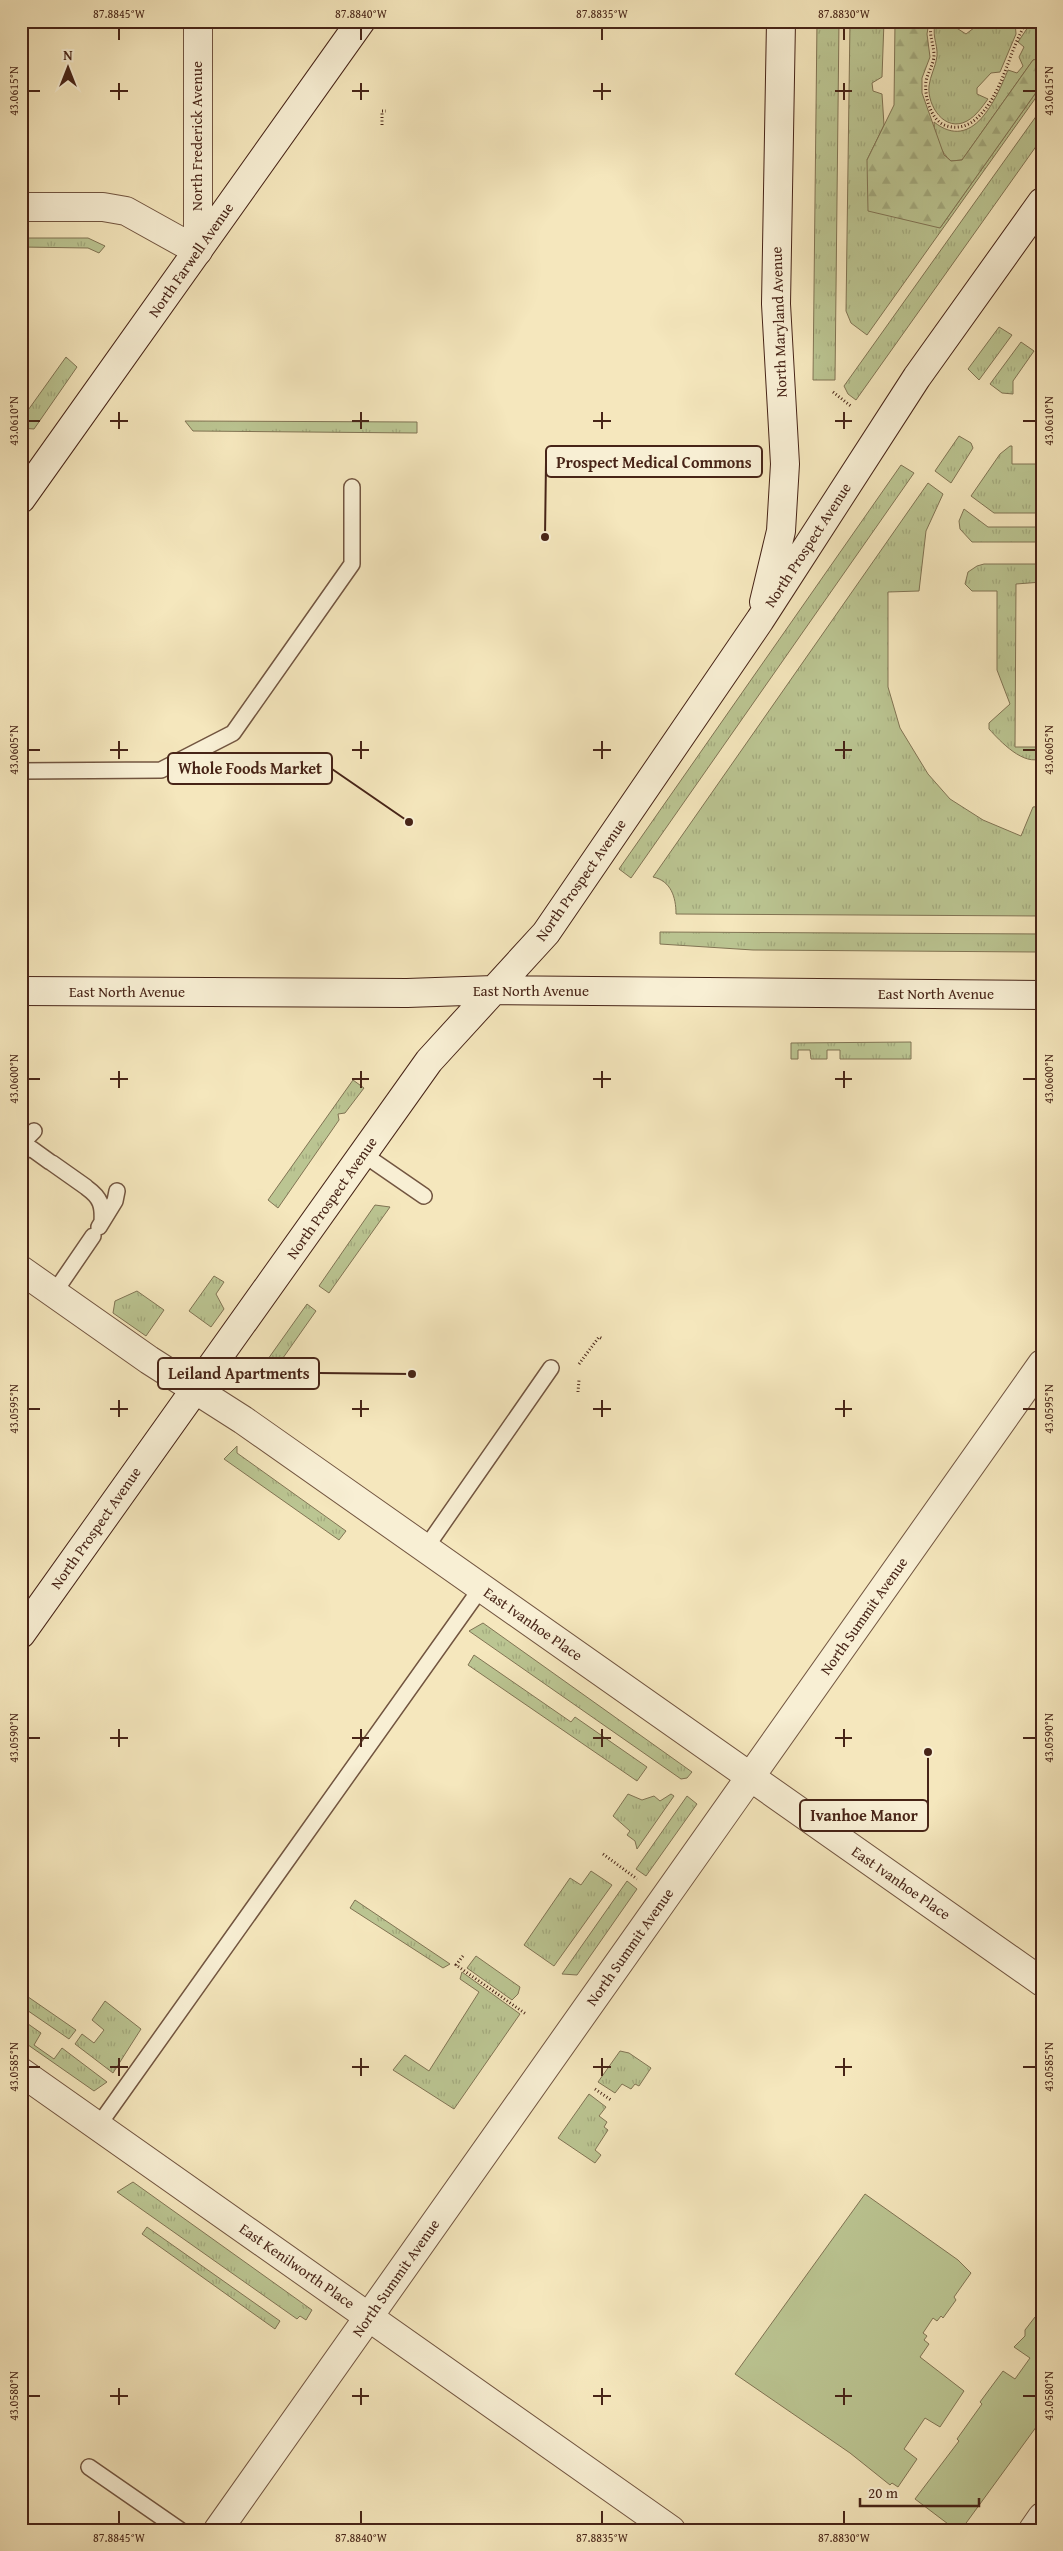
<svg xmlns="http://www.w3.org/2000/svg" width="1063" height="2551" font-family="'Gentium Book Plus',serif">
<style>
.grass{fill:url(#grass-tufts);stroke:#817454}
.forest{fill:url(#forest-firs);stroke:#817454}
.green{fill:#bbc592;stroke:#817454}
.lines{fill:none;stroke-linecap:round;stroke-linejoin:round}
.lane-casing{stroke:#725540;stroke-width:18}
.street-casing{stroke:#725540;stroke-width:30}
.secondary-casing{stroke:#472417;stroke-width:30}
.path{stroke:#472417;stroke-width:3;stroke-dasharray:1 2.5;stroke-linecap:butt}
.lane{stroke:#f8efd4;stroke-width:15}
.street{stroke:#f8efd4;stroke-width:28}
.secondary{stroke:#f8efd4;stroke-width:28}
.ticks{fill:none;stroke:#472417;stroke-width:2}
.labels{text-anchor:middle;stroke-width:4;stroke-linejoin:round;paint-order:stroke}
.street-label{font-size:15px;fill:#472417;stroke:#f8efd4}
.leader{fill:none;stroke:#472417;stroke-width:2}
.callout-dot{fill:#472417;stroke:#f8efd4;stroke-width:2}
.callout{fill:#f8efd4;stroke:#472417;stroke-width:2}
.callout-label{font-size:16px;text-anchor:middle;font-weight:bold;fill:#472417}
.neatline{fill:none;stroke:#472417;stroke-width:2}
.ticks-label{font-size:12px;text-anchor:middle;fill:#472417}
</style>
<defs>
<pattern id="grass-tufts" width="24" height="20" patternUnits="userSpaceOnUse" patternTransform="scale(1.25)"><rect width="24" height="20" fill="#bbc592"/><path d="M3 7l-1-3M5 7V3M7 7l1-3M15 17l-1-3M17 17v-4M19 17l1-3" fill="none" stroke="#a2a97d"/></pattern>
<pattern id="forest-firs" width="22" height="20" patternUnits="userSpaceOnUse" patternTransform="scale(1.25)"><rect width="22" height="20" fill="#bbc592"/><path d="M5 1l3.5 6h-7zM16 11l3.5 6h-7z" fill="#a2a97d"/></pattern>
</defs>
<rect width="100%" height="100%" fill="#f5e7bd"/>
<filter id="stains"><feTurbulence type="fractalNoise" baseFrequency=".004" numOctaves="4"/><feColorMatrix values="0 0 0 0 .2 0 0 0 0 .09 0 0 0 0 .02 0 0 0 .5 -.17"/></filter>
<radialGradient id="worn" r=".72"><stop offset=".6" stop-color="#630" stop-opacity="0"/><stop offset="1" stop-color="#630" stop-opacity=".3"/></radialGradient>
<path class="grass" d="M 817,21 L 839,21 L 835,380 L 813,380 Z
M 850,21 L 884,21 L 882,77 L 872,83 L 873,91 L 882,94 L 884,125 L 867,160 L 940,228 L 1042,84 L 1042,89 L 867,335 L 851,323 L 846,311 Z
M 937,21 L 952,21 L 955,27 L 966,34 L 983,21 L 1015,21 L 1016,34 L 1000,72 L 991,73 L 977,88 L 977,94 L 988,99 C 982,107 976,116 967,121 C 945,133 927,106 929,86 C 930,76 936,66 937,56 C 938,43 930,33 937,21 Z
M 1032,21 L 1042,21 L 1042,58 L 1033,60 L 962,160 L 951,161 C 941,153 934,136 934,122 C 973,153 996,99 1008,70 L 1017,73 L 1023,66 L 1019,57 L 1024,47 L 1018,42 Z
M 1042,108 L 1042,138 L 856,400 L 848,394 L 844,386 Z
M 21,238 L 88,238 L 105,246 L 99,253 L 88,248 L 21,247 Z
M 999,327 L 1012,335 L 979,380 L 968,369 Z
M 1021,342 L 1034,351 L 1013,381 L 1013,394 L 1002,393 L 990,384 Z
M 66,357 L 77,367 L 34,429 L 21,428 L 21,420 Z
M 185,421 L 417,422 L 417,433 L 193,431 Z
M 959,436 L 971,443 L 973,448 L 951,483 L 935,471 Z
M 1010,446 L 1012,446 L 1012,464 L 1042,464 L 1042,513 L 994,513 L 971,496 L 1000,454 Z
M 901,465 L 914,473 L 631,878 L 619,869 Z
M 928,483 L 943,494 L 926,531 L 919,591 L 888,592 L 888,687 L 900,728 L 928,774 L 950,799 L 983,820 L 1021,836 L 1033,807 L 1042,806 L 1042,916 L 676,914 C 676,897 671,881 653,877 Z
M 964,509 L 988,527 L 1042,527 L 1042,542 L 972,542 L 960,529 L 959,521 Z
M 984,564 L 1042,564 L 1042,582 L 1016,584 L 1015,747 L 1042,747 L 1042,758 C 1024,767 1000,741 989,729 L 989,723 L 1010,704 L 997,670 L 997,591 L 972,591 L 965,584 L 968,572 L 977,566 Z
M 660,932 L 1042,934 L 1036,952 L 753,950 L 660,944 Z
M 911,1042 L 911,1059 L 840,1059 L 840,1050 L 827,1050 L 827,1059 L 811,1059 L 810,1050 L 798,1050 L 798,1059 L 791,1059 L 791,1043 Z
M 353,1080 L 364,1088 L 345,1113 L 338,1114 L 339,1120 L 278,1208 L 268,1200 Z
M 375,1205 L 390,1207 L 329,1293 L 319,1286 Z
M 214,1276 L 224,1282 L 216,1294 L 224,1309 L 211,1327 L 189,1311 Z
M 137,1291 L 164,1310 L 146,1336 L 113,1313 L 115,1301 Z
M 307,1304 L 316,1311 L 278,1365 L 268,1359 Z
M 237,1446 L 237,1453 L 346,1531 L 339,1540 L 224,1459 Z
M 483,1623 L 692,1772 L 687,1778 L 681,1779 L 469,1631 Z
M 474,1655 L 571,1722 L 575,1717 L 647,1767 L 637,1781 L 468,1665 Z
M 628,1794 L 642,1800 L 654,1796 L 660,1801 L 671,1794 L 674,1796 L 637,1849 L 635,1841 L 627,1835 L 630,1831 L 613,1816 Z
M 687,1796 L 697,1804 L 646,1876 L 636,1869 Z
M 591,1871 L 612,1885 L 554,1966 L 524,1945 L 570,1878 L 581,1885 Z
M 627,1881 L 637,1889 L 577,1975 L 562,1974 Z
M 355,1900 L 450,1964 L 443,1968 L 350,1908 Z
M 476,1956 L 520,1987 L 518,1994 L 512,2000 L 467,1968 Z
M 462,1972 L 520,2014 L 454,2109 L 393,2070 L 405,2055 L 429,2071 L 479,1992 L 460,1979 Z
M 21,1992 L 76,2030 L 69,2039 L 21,2006 Z
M 105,2001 L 141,2029 L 113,2073 L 75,2044 L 82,2034 L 94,2043 L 104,2030 L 92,2020 Z
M 21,2019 L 41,2033 L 34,2045 L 54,2059 L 62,2048 L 107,2082 L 94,2091 L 21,2040 Z
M 620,2051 L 629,2053 L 651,2068 L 639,2086 L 635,2084 L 631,2089 L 622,2084 L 615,2093 L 598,2082 Z
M 589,2094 L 606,2107 L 599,2116 L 607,2122 L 604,2127 L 608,2130 L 595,2150 L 601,2155 L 595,2163 L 558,2138 Z
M 133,2182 L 312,2310 L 306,2320 L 300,2316 L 297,2319 L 117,2192 Z
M 147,2227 L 280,2321 L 275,2329 L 142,2234 Z"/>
<path class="forest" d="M 915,21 L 929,22 L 927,34 L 930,57 L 922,78 L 922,93 L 944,155 L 951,161 L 962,160 L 1033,60 L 1042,58 L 1042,84 L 940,228 L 868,211 L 867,160 L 894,105 L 895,22 L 902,25 Z"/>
<path class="green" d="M 865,2194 L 958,2260 L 971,2273 L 954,2297 L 956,2300 L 943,2318 L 941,2316 L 937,2321 L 933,2318 L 923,2333 L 927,2336 L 924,2340 L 929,2344 L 920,2357 L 964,2391 L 940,2427 L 925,2418 L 904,2449 L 917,2459 L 898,2487 L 892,2483 L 890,2485 L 850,2453 L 735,2374 Z
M 1035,2317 L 1042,2322 L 1042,2419 L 961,2530 L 956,2530 L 915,2499 L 959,2441 L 957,2439 L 982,2404 L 980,2402 L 1003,2371 L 1015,2379 L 1030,2358 L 1014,2347 L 1025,2336 L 1025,2330 Z"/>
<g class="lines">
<g class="lane-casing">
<path id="lane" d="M 21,771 L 161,770 L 233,733 L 352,564 L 352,487
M 21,1144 L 34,1131
M 21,1150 L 32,1149 L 50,1162
M 363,1154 L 424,1196
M 52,1163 L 86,1187
M 87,1188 C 101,1198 103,1206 102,1222
M 99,1227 L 115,1201 L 117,1191
M 54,1293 L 93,1236
M 425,1549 L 551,1368
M 98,2126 L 481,1588
M 89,2467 L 180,2530"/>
</g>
<g class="street-casing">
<path id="street" d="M 21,207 L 103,207 L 126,211 L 198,251 L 198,21
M 21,1270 L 149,1360 L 243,1420 L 1042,1982
M 21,2072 L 671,2530
M 218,2530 L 1042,1364
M 1033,2530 L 1042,2517"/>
</g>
<g class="secondary-casing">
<path id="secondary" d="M 21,499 L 361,21
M 764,602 L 781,531 L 785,464 L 776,304 L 781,21
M 21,991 L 407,993 L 494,990 L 1042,995
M 21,1634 L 429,1061 L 546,933 L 760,620 L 917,377 L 1042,202"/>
</g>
<path class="path" d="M 933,21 C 927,33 934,43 934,55 C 934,64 928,72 926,81 C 924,96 931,122 947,126 C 958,129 968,126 976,119 C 1003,95 1008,52 1027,21
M 382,125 L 382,111 L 386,111
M 833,392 L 852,407
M 579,1364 L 599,1337 L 603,1339
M 578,1392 L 579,1380
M 603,1854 L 637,1879
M 463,1956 L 456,1965 L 526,2014
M 595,2089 L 611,2100"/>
<use href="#lane" class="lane"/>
<use href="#street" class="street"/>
<use href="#secondary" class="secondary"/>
</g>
<path class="ticks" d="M 119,28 L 119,40M 361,28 L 361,40M 602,28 L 602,40M 844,28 L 844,40M 119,83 L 119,100M 361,83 L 361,100M 602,83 L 602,100M 844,83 L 844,100M 28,91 L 40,91M 110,91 L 128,91M 352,91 L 369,91M 593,91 L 611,91M 835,91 L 852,91M 1023,91 L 1036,91M 119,412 L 119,429M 361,412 L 361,429M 602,412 L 602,429M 844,412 L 844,429M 28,421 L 40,421M 110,421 L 128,421M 352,421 L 369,421M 593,421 L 611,421M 835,421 L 852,421M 1023,421 L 1036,421M 119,741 L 119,759M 361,741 L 361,759M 602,741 L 602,759M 844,741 L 844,759M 28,750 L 40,750M 110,750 L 128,750M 352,750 L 369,750M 593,750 L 611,750M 835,750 L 852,750M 1023,750 L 1036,750M 119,1071 L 119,1088M 361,1071 L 361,1088M 602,1071 L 602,1088M 844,1071 L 844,1088M 28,1079 L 40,1079M 110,1079 L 128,1079M 352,1079 L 369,1079M 593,1079 L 611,1079M 835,1079 L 852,1079M 1023,1079 L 1036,1079M 119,1400 L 119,1417M 361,1400 L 361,1417M 602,1400 L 602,1417M 844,1400 L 844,1417M 28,1409 L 40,1409M 110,1409 L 128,1409M 352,1409 L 369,1409M 593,1409 L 611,1409M 835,1409 L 852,1409M 1023,1409 L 1036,1409M 119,1729 L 119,1747M 361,1729 L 361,1747M 602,1729 L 602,1747M 844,1729 L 844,1747M 28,1738 L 40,1738M 110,1738 L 128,1738M 352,1738 L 369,1738M 593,1738 L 611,1738M 835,1738 L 852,1738M 1023,1738 L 1036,1738M 119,2058 L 119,2076M 361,2058 L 361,2076M 602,2058 L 602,2076M 844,2058 L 844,2076M 28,2067 L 40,2067M 110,2067 L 128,2067M 352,2067 L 369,2067M 593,2067 L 611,2067M 835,2067 L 852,2067M 1023,2067 L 1036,2067M 119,2388 L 119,2405M 361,2388 L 361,2405M 602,2388 L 602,2405M 844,2388 L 844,2405M 28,2396 L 40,2396M 110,2396 L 128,2396M 352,2396 L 369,2396M 593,2396 L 611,2396M 835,2396 L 852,2396M 1023,2396 L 1036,2396M 119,2511 L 119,2524M 361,2511 L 361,2524M 602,2511 L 602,2524M 844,2511 L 844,2524"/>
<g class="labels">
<g class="street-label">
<text transform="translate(197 136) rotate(-90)" y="5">North Frederick Avenue</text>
<text transform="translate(191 260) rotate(-55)" y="5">North Farwell Avenue</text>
<text transform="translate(779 322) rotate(-92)" y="5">North Maryland Avenue</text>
<text transform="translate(808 545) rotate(-57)" y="5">North Prospect Avenue</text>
<text transform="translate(581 880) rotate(-55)" y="5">North Prospect Avenue</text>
<text x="531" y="996">East North Avenue</text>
<text x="127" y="997">East North Avenue</text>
<text x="936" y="999">East North Avenue</text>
<text transform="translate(332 1198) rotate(-55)" y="5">North Prospect Avenue</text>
<text transform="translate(96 1528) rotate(-55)" y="5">North Prospect Avenue</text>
<text transform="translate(864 1616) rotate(-55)" y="5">North Summit Avenue</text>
<text transform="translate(533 1624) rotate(35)" y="5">East Ivanhoe Place</text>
<text transform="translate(901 1883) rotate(35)" y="5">East Ivanhoe Place</text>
<text transform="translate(630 1947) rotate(-55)" y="5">North Summit Avenue</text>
<text transform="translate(297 2266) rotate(35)" y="5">East Kenilworth Place</text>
<text transform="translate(396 2278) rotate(-55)" y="5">North Summit Avenue</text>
</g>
</g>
<path class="leader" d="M545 537L546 462M409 822L332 769M412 1374L319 1373M928 1752L928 1816"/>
<g class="callout-dot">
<circle cx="545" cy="537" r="5"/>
<circle cx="409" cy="822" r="5"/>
<circle cx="412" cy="1374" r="5"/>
<circle cx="928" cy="1752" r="5"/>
</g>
<g class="callout">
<rect x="546" y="446" width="216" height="31" rx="5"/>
<rect x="168" y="753" width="164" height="31" rx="5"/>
<rect x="158" y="1358" width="161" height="31" rx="5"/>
<rect x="800" y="1800" width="128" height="31" rx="5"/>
</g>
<g class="callout-label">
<text x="654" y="468">Prospect Medical Commons</text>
<text x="250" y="774">Whole Foods Market</text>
<text x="239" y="1379">Leiland Apartments</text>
<text x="864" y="1821">Ivanhoe Manor</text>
</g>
<rect width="1063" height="2551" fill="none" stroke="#f5e7bd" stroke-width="55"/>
<g transform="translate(68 68)" stroke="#f8efd4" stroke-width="4" paint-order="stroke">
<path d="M0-4L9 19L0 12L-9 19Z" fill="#472417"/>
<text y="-8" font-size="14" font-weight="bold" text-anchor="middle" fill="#472417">N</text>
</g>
<path d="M860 2498v8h119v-8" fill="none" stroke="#472417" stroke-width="2.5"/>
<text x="868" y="2498" font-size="15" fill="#472417" stroke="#f8efd4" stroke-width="4" paint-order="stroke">20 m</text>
<rect x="28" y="28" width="1008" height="2496" class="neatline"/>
<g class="ticks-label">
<text x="119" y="18">87.8845°W</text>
<text x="361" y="18">87.8840°W</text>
<text x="602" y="18">87.8835°W</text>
<text x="844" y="18">87.8830°W</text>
<text transform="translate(14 91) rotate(-90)" y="4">43.0615°N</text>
<text transform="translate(1049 91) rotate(-90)" y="4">43.0615°N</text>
<text transform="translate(14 421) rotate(-90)" y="4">43.0610°N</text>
<text transform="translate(1049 421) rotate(-90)" y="4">43.0610°N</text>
<text transform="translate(14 750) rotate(-90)" y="4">43.0605°N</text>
<text transform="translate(1049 750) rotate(-90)" y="4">43.0605°N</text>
<text transform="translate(14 1079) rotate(-90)" y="4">43.0600°N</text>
<text transform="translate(1049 1079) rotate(-90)" y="4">43.0600°N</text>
<text transform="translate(14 1409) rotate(-90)" y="4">43.0595°N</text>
<text transform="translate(1049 1409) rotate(-90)" y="4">43.0595°N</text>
<text transform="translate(14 1738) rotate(-90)" y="4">43.0590°N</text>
<text transform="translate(1049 1738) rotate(-90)" y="4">43.0590°N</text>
<text transform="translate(14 2067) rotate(-90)" y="4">43.0585°N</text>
<text transform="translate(1049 2067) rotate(-90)" y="4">43.0585°N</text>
<text transform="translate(14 2396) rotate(-90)" y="4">43.0580°N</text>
<text transform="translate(1049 2396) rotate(-90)" y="4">43.0580°N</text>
<text x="119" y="2542">87.8845°W</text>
<text x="361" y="2542">87.8840°W</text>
<text x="602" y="2542">87.8835°W</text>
<text x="844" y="2542">87.8830°W</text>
</g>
<rect width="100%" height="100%" filter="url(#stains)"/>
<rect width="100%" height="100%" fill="url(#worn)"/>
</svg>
